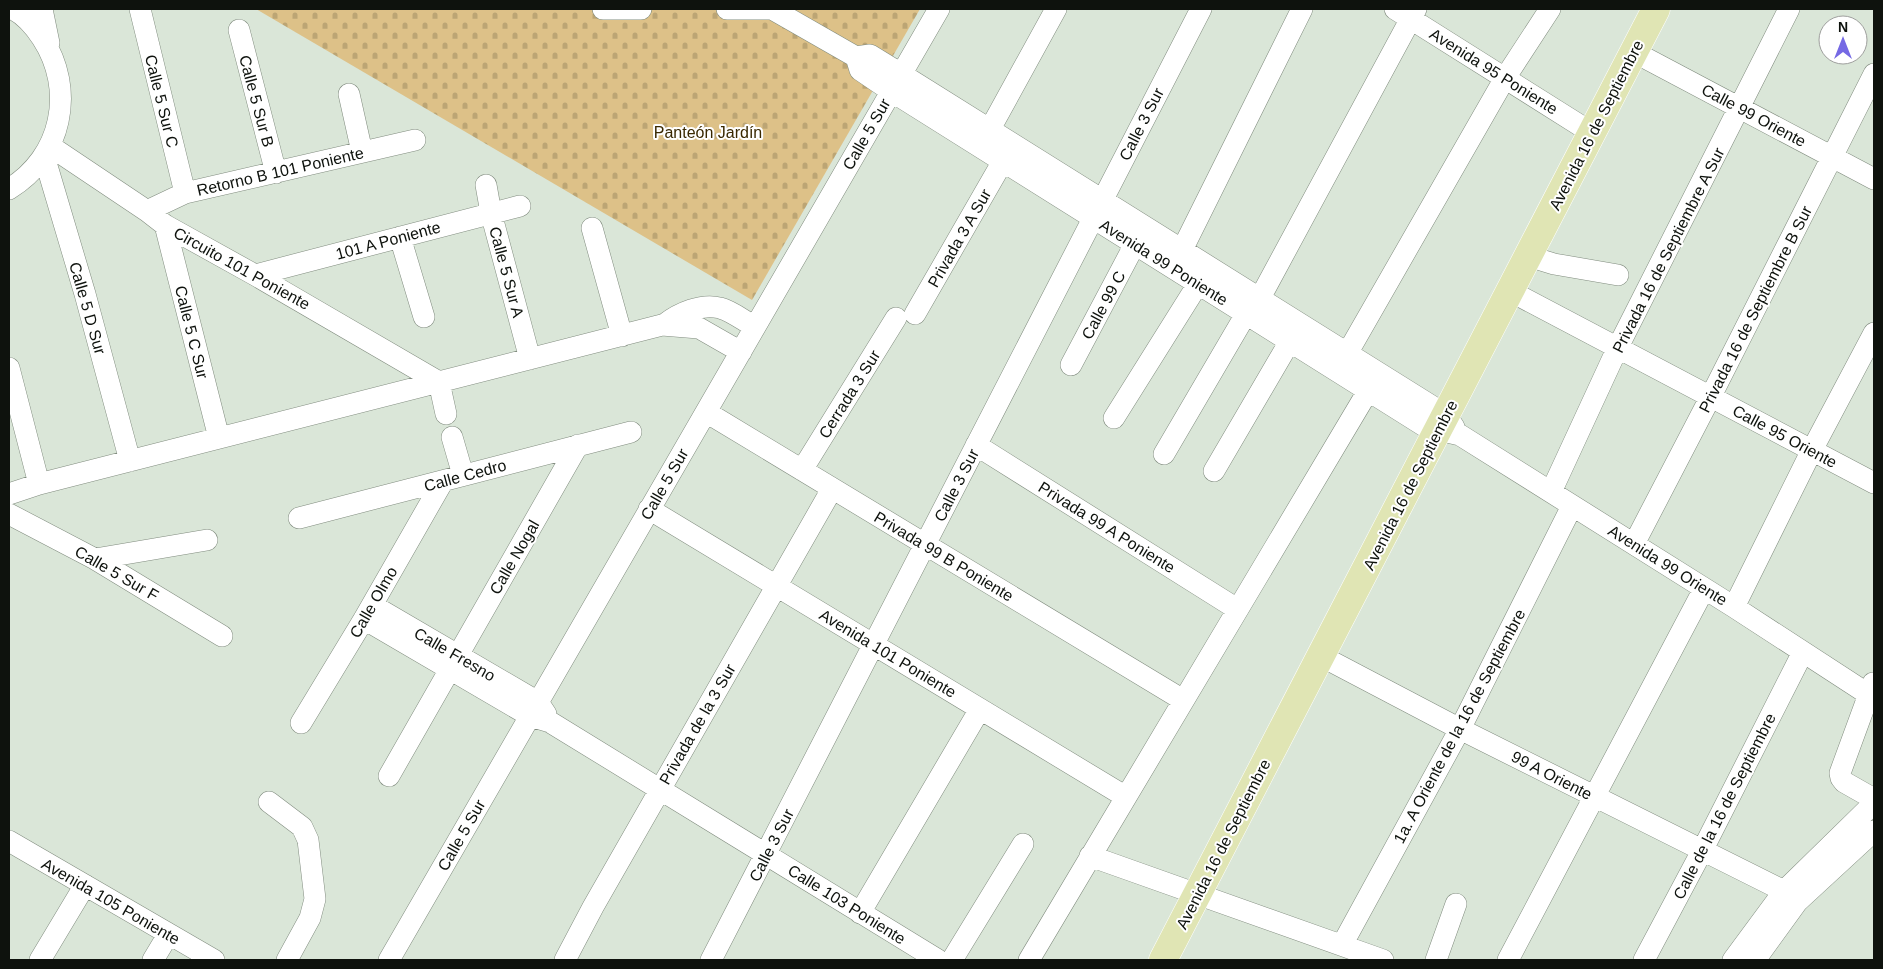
<svg xmlns="http://www.w3.org/2000/svg" width="1883" height="969" font-family="Helvetica,sans-serif">
<style>
.cemetery{fill:url(#cemetery-stones)}
.lines{fill:none;stroke-linecap:round;stroke-linejoin:round}
.minor-casing{stroke:#818c7f;stroke-width:22}
.major-casing{stroke:#fff;stroke-width:29}
.minor{stroke:#fff;stroke-width:21}
.major{stroke:#e0e5b4;stroke-width:28}
.labels{text-anchor:middle;stroke-width:4;stroke-linejoin:round;paint-order:stroke}
.street-label{font-size:16px;fill:#0e120d;stroke:#fff}
.park-label{font-size:16px;fill:#392800;stroke:#fff}
</style>
<defs>
<pattern id="cemetery-stones" width="16" height="16" patternUnits="userSpaceOnUse" patternTransform="scale(1.25)"><rect width="16" height="16" fill="#ddc188"/><path d="M2 7V4a2 2 0 0 1 4 0v3zM10 15v-3a2 2 0 0 1 4 0v3z" fill="#bca574"/></pattern>
</defs>
<rect width="100%" height="100%" fill="#dae6d8"/>
<path class="cemetery" d="M 256,9 L 920,9 L 752,300 Z"/>
<g class="lines">
<g class="minor-casing">
<path id="minor" d="M 42,9 L 49,43
M 140,9 L 185,193
M 603,9 L 641,9
M 727,9 L 773,9
M 772,9 L 856,57 L 870,55 L 901,74 L 1446,415 L 1454,427
M 1395,9 L 1592,133
M 239,30 L 276,173
M 1634,52 L 1874,179
M 856,57 L 860,70 L 891,91 L 1426,427 L 1460,435 L 1734,607 L 1874,698
M 349,94 L 362,152
M 990,129 L 1056,9
M 50,146 L 147,211 L 165,225 L 255,275 L 439,382 L 446,414
M 44,156 L 85,294 L 130,461
M 486,185 L 491,213 L 530,359
M 9,189 C 62,157 76,90 42,38 C 35,27 24,15 13,9
M 147,211 L 185,193 L 415,140
M 165,225 L 219,438
M 592,228 L 622,336
M 400,237 L 424,317
M 1182,250 L 1302,9
M 1528,256 L 1554,264 L 1618,275
M 255,275 L 520,206
M 1510,291 L 1874,483
M 1260,298 L 1416,9
M 915,314 L 1003,161
M 665,324 C 679,313 702,303 720,308 C 732,311 744,321 755,327
M 1071,365 L 1135,244
M 1340,366 L 1505,78 L 1550,9
M 9,368 L 39,484
M 706,412 L 1183,700
M 1114,418 L 1198,284
M 452,437 L 463,475
M 976,445 L 1237,609
M 1164,454 L 1246,314
M 802,470 L 896,318
M 1214,471 L 1290,341
M 1551,492 L 1618,347 L 1789,9
M 9,494 L 39,484 L 662,325 L 699,328 L 741,352
M 649,509 L 1126,797
M 9,514 L 95,559 L 222,636
M 299,518 L 631,432
M 1634,544 L 1711,396 L 1874,74
M 95,559 L 207,540
M 372,605 L 538,702 L 546,714
M 1734,607 L 1812,450 L 1874,333
M 364,619 L 530,716 L 550,722 L 938,960
M 1321,656 L 1460,729 L 1784,891
M 1873,683 L 1840,773 L 1841,778 L 1844,782 L 1874,799
M 301,723 L 364,619 L 443,481
M 389,776 L 578,445
M 269,802 L 302,827 L 308,840 L 315,899 L 310,918 L 287,960
M 9,841 L 214,960
M 1090,856 L 1383,960
M 860,913 L 980,709
M 1342,945 L 1460,729 L 1572,506
M 40,960 L 85,885
M 153,960 L 168,935
M 389,960 L 939,9
M 565,960 L 593,907 L 832,489
M 711,960 L 1201,9
M 952,960 L 1023,844
M 1029,960 L 1368,391
M 1436,960 L 1456,904
M 1508,960 L 1704,589
M 1644,960 L 1702,851 L 1803,652
M 1733,960 L 1784,891 L 1874,803
M 1755,960 L 1797,902 L 1874,831"/>
</g>
<g class="major-casing">
<path id="major" d="M 1163,960 L 1656,9"/>
</g>
<use href="#minor" class="minor"/>
<use href="#major" class="major"/>
</g>
<g class="labels">
<g class="street-label">
<text transform="translate(1494 71) rotate(32)" y="6">Avenida 95 Poniente</text>
<text transform="translate(162 101) rotate(76)" y="6">Calle 5 Sur C</text>
<text transform="translate(257 101) rotate(75)" y="6">Calle 5 Sur B</text>
<text transform="translate(1754 115) rotate(28)" y="6">Calle 99 Oriente</text>
<text transform="translate(1141 124) rotate(-63)" y="6">Calle 3 Sur</text>
<text transform="translate(1596 125) rotate(-63)" y="6">Avenida 16 de Septiembre</text>
<text transform="translate(866 134) rotate(-60)" y="6">Calle 5 Sur</text>
<text transform="translate(280 171) rotate(-13)" y="6">Retorno B 101 Poniente</text>
<text transform="translate(959 238) rotate(-60)" y="6">Privada 3 A Sur</text>
<text transform="translate(388 240) rotate(-15)" y="6">101 A Poniente</text>
<text transform="translate(1668 250) rotate(-63)" y="6">Privada 16 de Septiembre A Sur</text>
<text transform="translate(1164 262) rotate(32)" y="6">Avenida 99 Poniente</text>
<text transform="translate(242 268) rotate(29)" y="6">Circuito 101 Poniente</text>
<text transform="translate(507 272) rotate(75)" y="6">Calle 5 Sur A</text>
<text transform="translate(1103 305) rotate(-62)" y="6">Calle 99 C</text>
<text transform="translate(88 308) rotate(74)" y="6">Calle 5 D Sur</text>
<text transform="translate(1755 309) rotate(-63)" y="6">Privada 16 de Septiembre B Sur</text>
<text transform="translate(192 332) rotate(76)" y="6">Calle 5 C Sur</text>
<text transform="translate(849 394) rotate(-58)" y="6">Cerrada 3 Sur</text>
<text transform="translate(1785 436) rotate(28)" y="6">Calle 95 Oriente</text>
<text transform="translate(465 475) rotate(-15)" y="6">Calle Cedro</text>
<text transform="translate(664 484) rotate(-60)" y="6">Calle 5 Sur</text>
<text transform="translate(956 485) rotate(-63)" y="6">Calle 3 Sur</text>
<text transform="translate(1410 485) rotate(-63)" y="6">Avenida 16 de Septiembre</text>
<text transform="translate(1107 527) rotate(32)" y="6">Privada 99 A Poniente</text>
<text transform="translate(944 556) rotate(31)" y="6">Privada 99 B Poniente</text>
<text transform="translate(514 557) rotate(-60)" y="6">Calle Nogal</text>
<text transform="translate(1668 565) rotate(32)" y="6">Avenida 99 Oriente</text>
<text transform="translate(117 573) rotate(30)" y="6">Calle 5 Sur F</text>
<text transform="translate(373 602) rotate(-60)" y="6">Calle Olmo</text>
<text transform="translate(888 653) rotate(31)" y="6">Avenida 101 Poniente</text>
<text transform="translate(455 654) rotate(30)" y="6">Calle Fresno</text>
<text transform="translate(697 724) rotate(-60)" y="6">Privada de la 3 Sur</text>
<text transform="translate(1459 726) rotate(-62)" y="6">1a. A Oriente de la 16 de Septiembre</text>
<text transform="translate(1552 775) rotate(27)" y="6">99 A Oriente</text>
<text transform="translate(1724 806) rotate(-63)" y="6">Calle de la 16 de Septiembre</text>
<text transform="translate(461 835) rotate(-60)" y="6">Calle 5 Sur</text>
<text transform="translate(1223 844) rotate(-63)" y="6">Avenida 16 de Septiembre</text>
<text transform="translate(771 845) rotate(-63)" y="6">Calle 3 Sur</text>
<text transform="translate(111 901) rotate(30)" y="6">Avenida 105 Poniente</text>
<text transform="translate(847 904) rotate(32)" y="6">Calle 103 Poniente</text>
</g>
<g class="park-label">
<text x="708" y="138">Panteón Jardín</text>
</g>
</g>
<rect width="1883" height="969" fill="none" stroke="#0e120d" stroke-width="20"/>
<g transform="translate(1843 40)"><circle r="24" fill="#ffffff" stroke="#9fa09e"/>
<path d="M0-4L9 19L0 12L-9 19Z" fill="#7569e4"/>
<text y="-8" font-size="14" font-weight="bold" text-anchor="middle" fill="#0e120d">N</text>
</g>
</svg>
